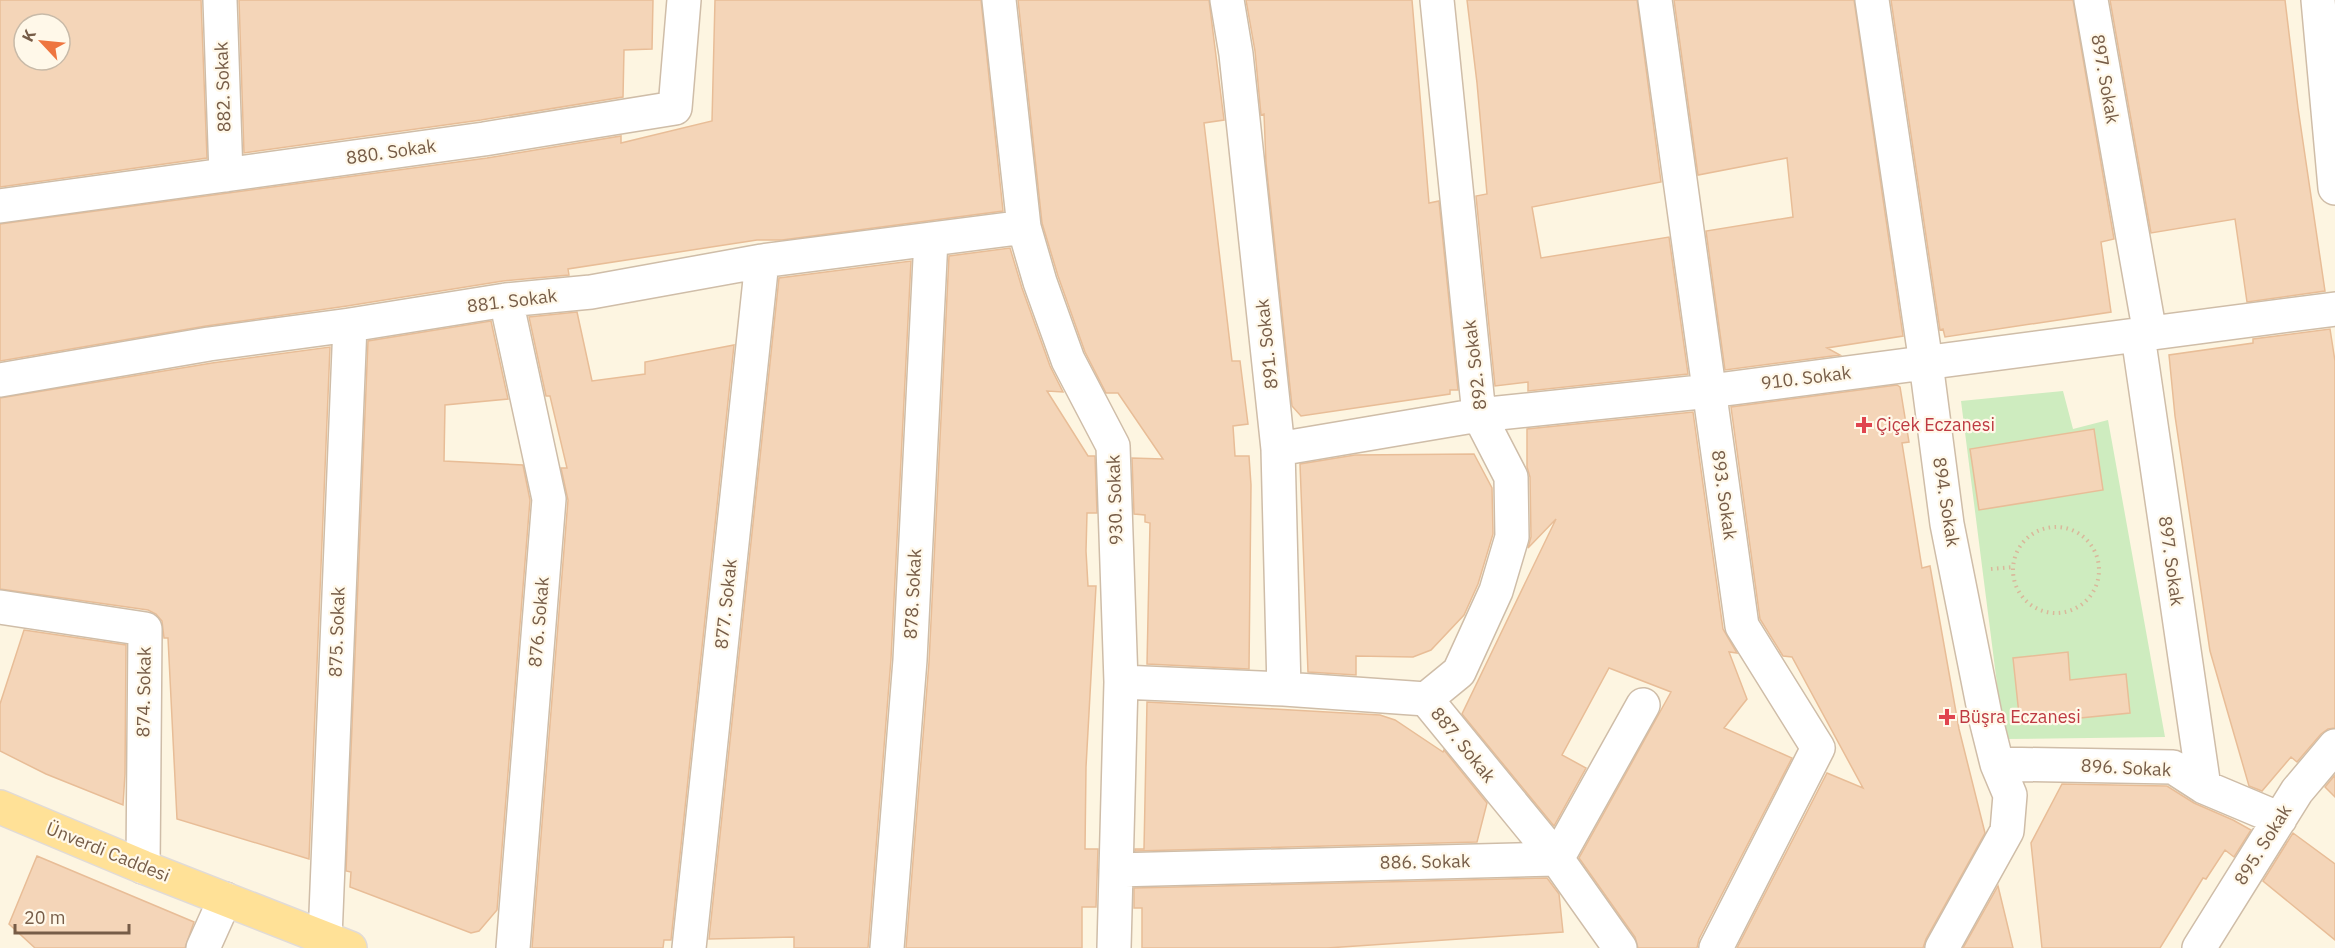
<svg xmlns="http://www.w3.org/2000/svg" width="2335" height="948" font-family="'IBM Plex Sans',sans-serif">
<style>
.green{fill:#ceecbf}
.building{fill:#f4d5b8;stroke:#e8bd97;stroke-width:1.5;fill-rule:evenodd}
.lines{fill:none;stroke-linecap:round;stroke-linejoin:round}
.minor-casing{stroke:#cfbda8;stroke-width:36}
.major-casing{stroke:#e1dbd7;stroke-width:36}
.path{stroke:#d9b89b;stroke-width:4;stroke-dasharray:1.5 4.5;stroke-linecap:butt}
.minor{stroke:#fff;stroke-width:33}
.major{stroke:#ffe197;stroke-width:33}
.health-dot{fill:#e0444e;stroke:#fff8e9;stroke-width:2}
.labels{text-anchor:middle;stroke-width:4.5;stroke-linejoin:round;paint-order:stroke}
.street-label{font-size:18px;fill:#765c47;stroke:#fff8e9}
.health-label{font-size:18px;fill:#be3a42;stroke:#fff8e9;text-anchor:start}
</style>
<rect width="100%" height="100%" fill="#fdf5e1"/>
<path class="green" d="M 2063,391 L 2073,429 L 2108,420 L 2165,737 L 2004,739 L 1961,401 Z"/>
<path class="building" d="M 0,0 L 201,0 L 207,158 L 0,187 ZM 24,24 L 60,24 L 60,60 L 24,60 Z
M 239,0 L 653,0 L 652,49 L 624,50 L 623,97 L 481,120 L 244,153 Z
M 715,0 L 981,0 L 1003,211 L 782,240 L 757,240 L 568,269 L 569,275 L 503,281 L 347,306 L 206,326 L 0,361 L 0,224 L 487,158 L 621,136 L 621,143 L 712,121 Z
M 1018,0 L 1209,0 L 1224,120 L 1204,123 L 1232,361 L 1240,361 L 1248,424 L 1233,426 L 1235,456 L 1249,456 L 1251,485 L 1249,669 L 1147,664 L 1150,523 L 1145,522 L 1145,515 L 1134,514 L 1132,458 L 1163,459 L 1118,393 L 1106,393 L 1085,352 L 1058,276 L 1042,223 Z
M 1246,0 L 1412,0 L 1429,203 L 1439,201 L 1458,390 L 1450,390 L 1450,394 L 1301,416 L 1292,406 L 1266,163 L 1264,114 L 1261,115 L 1255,51 Z
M 1467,0 L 1637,0 L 1661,182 L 1532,207 L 1541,258 L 1669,237 L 1688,374 L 1528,391 L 1528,382 L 1495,386 L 1476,196 L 1487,194 L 1477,83 Z
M 1674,0 L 1854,0 L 1903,336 L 1827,348 L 1840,355 L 1725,370 L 1706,231 L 1793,217 L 1787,158 L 1698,175 Z
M 1891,0 L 2073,0 L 2114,239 L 2101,242 L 2111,312 L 1945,337 L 1943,329 L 1940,330 Z
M 2110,0 L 2285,0 L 2298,108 L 2325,291 L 2247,302 L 2235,219 L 2151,233 Z
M 1010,248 L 1022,288 L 1050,366 L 1063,392 L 1047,391 L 1088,456 L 1095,456 L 1097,513 L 1087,513 L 1086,551 L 1088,586 L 1096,586 L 1086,767 L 1085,849 L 1098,849 L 1096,907 L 1082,907 L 1082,948 L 906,948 L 929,662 L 949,256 Z
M 911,261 L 891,659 L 868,948 L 794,948 L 794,937 L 709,939 L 779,278 Z
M 577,312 L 592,381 L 645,374 L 645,362 L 734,345 L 671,940 L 664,940 L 663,948 L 532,948 L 568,500 L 561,468 L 567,468 L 550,396 L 546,396 L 529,317 Z
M 491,321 L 508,399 L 445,405 L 444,461 L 523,465 L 530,500 L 497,910 L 479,931 L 471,933 L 350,887 L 351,872 L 346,871 L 368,341 Z
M 2330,329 L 2335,361 L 2335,728 L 2328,729 L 2321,734 L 2297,762 L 2291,757 L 2262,791 L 2249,786 L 2210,651 L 2175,416 L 2169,355 L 2253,343 L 2253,339 Z
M 330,347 L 309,859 L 177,819 L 168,638 L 164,638 L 162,621 L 156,614 L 148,610 L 0,589 L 0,398 L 212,363 Z
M 1897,385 L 1900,387 L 1909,442 L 1902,443 L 1922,568 L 1930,566 L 1959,729 L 1985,833 L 1926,939 L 1923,948 L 1737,948 L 1827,773 L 1863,788 L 1792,657 L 1783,656 L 1760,619 L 1731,407 Z
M 1693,412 L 1723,629 L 1737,653 L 1729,652 L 1747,699 L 1724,728 L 1792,758 L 1699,939 L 1697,948 L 1638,948 L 1635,937 L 1579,858 L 1671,692 L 1609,668 L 1562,755 L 1586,768 L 1554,826 L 1462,714 L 1556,519 L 1528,548 L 1531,537 L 1530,477 L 1527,467 L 1527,429 Z
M 2094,429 L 2103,490 L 1979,510 L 1970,449 Z
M 1474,454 L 1492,488 L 1493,534 L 1478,584 L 1464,615 L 1431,650 L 1413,657 L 1356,656 L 1356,675 L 1308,672 L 1300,464 L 1355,455 Z
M 24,630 L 126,645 L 125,774 L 123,805 L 46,774 L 0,751 L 0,704 Z
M 2068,652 L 2070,680 L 2126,674 L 2130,713 L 2020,724 L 2013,658 Z
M 1147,702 L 1380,715 L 1395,720 L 1443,752 L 1444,750 L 1487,803 L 1477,842 L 1135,851 L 1135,849 L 1144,849 Z
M 2335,775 L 2335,797 L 2325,787 Z
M 2062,784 L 2167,786 L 2194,803 L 2233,820 L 2251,830 L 2234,857 L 2225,850 L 2206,879 L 2203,878 L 2160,948 L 2042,948 L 2031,843 Z
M 2293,833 L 2335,864 L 2335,940 L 2263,881 Z
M 37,856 L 194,922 L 185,948 L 35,948 L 9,924 Z
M 1547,878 L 1559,894 L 1563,932 L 1327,948 L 1142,948 L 1142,908 L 1134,908 L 1134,888 Z
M 1998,886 L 2013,948 L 1963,948 Z"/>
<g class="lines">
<g class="minor-casing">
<path id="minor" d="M 220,0 L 226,175
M 999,0 L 1024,227 L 1040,282 L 1068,360 L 1113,446 L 1121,682 L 1114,948
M 1227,0 L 1236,54 L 1278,449 L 1284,689
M 1655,0 L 1742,626 L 1818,748 L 1716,948
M 1872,0 L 1926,363 L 1947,524 L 1986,720 L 1997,764 L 2010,795 L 2007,831 L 1942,948
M 2091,0 L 2150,334
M 2318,0 L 2335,188
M 0,206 L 484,139 L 675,108 L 684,0
M 506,300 L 549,499 L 513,948
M 2138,336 L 2204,787
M 0,380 L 209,344 L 350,325 L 506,300 L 591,292 L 762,261 L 1024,227
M 1278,449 L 1479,415 L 1710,391 L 2335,309
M 0,607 L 145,629 L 143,867
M 1121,682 L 1284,689 L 1426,699 L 1557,859 L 1620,948
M 1426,699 L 1459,672 L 1496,591 L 1512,537 L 1511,477 L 1479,415 L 1437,0
M 1997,764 L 2173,767 L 2204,787 L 2280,819
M 1116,870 L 1557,859 L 1643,705
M 325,938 L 350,325
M 203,948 L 225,899
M 689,948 L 762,261
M 887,948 L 910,660 L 931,239
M 2199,948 L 2297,791 L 2335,746"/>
</g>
<g class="major-casing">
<path id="major" d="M 0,807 L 143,867 L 350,948"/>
</g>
<path class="path" d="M2013 570a43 43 0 1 1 86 0a43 43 0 1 1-86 0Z
M 1991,569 L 2014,567"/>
<use href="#minor" class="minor"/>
<use href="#major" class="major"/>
</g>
<g class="health-dot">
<path d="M1861 416h6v6h6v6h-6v6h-6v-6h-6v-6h6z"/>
<path d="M1944 708h6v6h6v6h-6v6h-6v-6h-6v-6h6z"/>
</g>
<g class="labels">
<g class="street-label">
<text transform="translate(2105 79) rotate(80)" y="6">897. Sokak</text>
<text transform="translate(223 87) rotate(-92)" y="6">882. Sokak</text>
<text transform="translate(391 152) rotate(-8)" y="6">880. Sokak</text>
<text transform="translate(512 301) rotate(-7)" y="6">881. Sokak</text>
<text transform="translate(1267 344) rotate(-96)" y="6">891. Sokak</text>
<text transform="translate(1475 365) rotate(-97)" y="6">892. Sokak</text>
<text transform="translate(1806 378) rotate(-7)" y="6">910. Sokak</text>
<text transform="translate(1724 495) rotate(82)" y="6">893. Sokak</text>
<text transform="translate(1115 500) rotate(-92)" y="6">930. Sokak</text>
<text transform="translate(1946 502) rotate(81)" y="6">894. Sokak</text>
<text transform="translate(2171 561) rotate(82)" y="6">897. Sokak</text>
<text transform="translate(913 594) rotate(-87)" y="6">878. Sokak</text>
<text transform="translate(726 604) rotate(-84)" y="6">877. Sokak</text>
<text transform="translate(539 622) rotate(-85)" y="6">876. Sokak</text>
<text transform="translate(337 632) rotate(-88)" y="6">875. Sokak</text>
<text transform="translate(144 692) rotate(-89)" y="6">874. Sokak</text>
<text transform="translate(1463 745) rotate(51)" y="6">887. Sokak</text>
<text transform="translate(2126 768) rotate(3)" y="6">896. Sokak</text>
<text transform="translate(2263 845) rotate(-58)" y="6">895. Sokak</text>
<text transform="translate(108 852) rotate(22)" y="6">Ünverdi Caddesi</text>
<text transform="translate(1425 862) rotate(-1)" y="6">886. Sokak</text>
</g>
<g class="health-label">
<text x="1876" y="431">Çiçek Eczanesi</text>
<text x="1959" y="723">Büşra Eczanesi</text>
</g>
</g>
<g transform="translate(42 42) rotate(296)"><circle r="28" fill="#fff8e9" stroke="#c8baa8" stroke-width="1.5"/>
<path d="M0-4.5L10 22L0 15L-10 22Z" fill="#ee753f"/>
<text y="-9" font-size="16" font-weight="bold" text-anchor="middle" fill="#765c47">K</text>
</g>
<path d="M15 924v9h114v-9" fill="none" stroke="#765c47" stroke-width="3"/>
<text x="24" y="924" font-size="18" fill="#765c47" stroke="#fff8e9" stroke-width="4.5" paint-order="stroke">20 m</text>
</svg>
